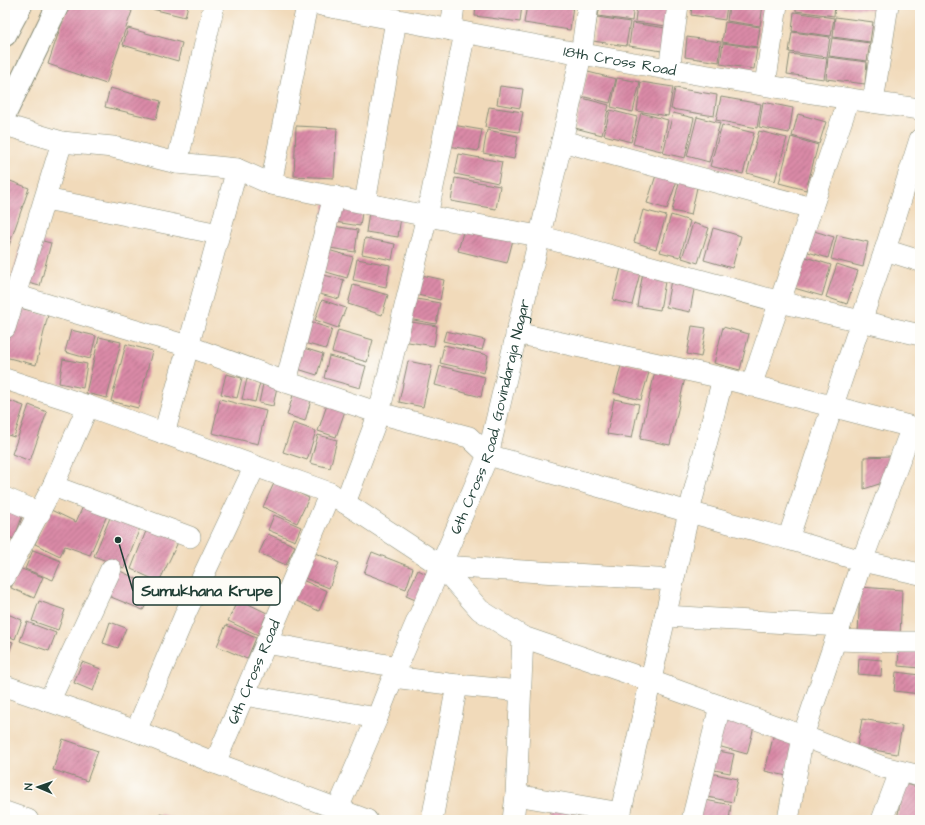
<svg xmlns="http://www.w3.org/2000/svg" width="925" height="825" font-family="'Architects Daughter',sans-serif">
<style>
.building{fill:url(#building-hatch)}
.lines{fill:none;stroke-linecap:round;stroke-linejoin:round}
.minor-casing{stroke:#888c77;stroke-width:22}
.major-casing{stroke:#888c77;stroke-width:24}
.minor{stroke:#fff;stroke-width:21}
.major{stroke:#fff;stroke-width:22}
.labels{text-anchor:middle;stroke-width:3;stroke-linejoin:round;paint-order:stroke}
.street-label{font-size:15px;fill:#1f3d34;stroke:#fdfcf7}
.leader{fill:none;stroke:#1f3d34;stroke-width:1.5}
.callout-dot{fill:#1f3d34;stroke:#fdfcf7;stroke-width:1.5}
.callout{fill:#fdfcf7;stroke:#1f3d34;stroke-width:1.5}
.callout-label{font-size:16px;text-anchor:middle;font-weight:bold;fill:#1f3d34}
</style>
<defs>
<pattern id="building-hatch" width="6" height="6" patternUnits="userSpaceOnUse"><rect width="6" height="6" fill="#da8aa7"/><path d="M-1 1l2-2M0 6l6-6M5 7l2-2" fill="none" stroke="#b07289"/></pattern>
</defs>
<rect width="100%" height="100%" fill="#fdfcf7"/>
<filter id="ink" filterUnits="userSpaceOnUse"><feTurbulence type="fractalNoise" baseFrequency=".025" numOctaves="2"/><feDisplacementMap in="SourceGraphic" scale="8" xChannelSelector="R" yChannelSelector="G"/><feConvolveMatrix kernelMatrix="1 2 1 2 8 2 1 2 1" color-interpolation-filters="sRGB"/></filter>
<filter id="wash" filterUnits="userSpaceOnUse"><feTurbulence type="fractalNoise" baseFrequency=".012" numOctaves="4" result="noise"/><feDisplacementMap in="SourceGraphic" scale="16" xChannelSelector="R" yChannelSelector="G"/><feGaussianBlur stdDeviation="0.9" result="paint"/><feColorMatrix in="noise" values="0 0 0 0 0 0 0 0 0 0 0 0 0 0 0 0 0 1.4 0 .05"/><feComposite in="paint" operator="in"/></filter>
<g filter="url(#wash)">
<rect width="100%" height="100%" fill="#f1daba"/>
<g id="blocks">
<path class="building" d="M 68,5 L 115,5 L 132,11 L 106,84 L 48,64 Z
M 145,5 L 188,5 L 185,17 L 144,7 Z
M 476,5 L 522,5 L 520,22 L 475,16 Z
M 527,5 L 573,5 L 570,30 L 524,23 Z
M 600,5 L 634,5 L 632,21 L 598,16 Z
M 637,5 L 650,5 L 668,8 L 666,26 L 635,22 Z
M 692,5 L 727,5 L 725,20 L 691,15 Z
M 729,5 L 763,5 L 760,26 L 727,21 Z
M 796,5 L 835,5 L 834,16 L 796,11 Z
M 837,5 L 877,5 L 877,10 L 837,7 Z
M 794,12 L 834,18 L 831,36 L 792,31 Z
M 597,17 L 630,22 L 626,46 L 593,41 Z
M 835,17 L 873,22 L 870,42 L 833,37 Z
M 725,22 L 760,27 L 757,47 L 722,42 Z
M 632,23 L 666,28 L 662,51 L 629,46 Z
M 128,28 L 182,43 L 178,61 L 123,45 Z
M 792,32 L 830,37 L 827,57 L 789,52 Z
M 687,37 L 721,42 L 719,62 L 685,57 Z
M 832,38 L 870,43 L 867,61 L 829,56 Z
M 723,43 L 757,48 L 754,69 L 720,64 Z
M 790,54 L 827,59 L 824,79 L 787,74 Z
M 828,57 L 867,62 L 865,84 L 826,79 Z
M 588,72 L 616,79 L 610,103 L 581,96 Z
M 617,78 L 640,82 L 633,112 L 611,107 Z
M 641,82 L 673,87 L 668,116 L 637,111 Z
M 500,86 L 523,89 L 520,108 L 497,104 Z
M 110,88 L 161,101 L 156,119 L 105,107 Z
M 675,88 L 717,95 L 714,116 L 671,109 Z
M 721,97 L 761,104 L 757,128 L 716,120 Z
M 582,98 L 609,105 L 602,135 L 575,128 Z
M 763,102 L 793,108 L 789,133 L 759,127 Z
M 489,107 L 523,112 L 519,132 L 485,127 Z
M 610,110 L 637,117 L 631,142 L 604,135 Z
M 641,113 L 668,120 L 661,151 L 633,144 Z
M 673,113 L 694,118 L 685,158 L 663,153 Z
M 798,114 L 826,122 L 819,144 L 792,136 Z
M 697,117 L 720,123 L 709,162 L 687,156 Z
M 447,124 L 482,130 L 478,151 L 443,145 Z
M 722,125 L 754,133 L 743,174 L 710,166 Z
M 296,126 L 337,128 L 334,178 L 294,176 Z
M 487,130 L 518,136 L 514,159 L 483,153 Z
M 759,131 L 787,138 L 775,181 L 747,173 Z
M 791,137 L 818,145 L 806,190 L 779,183 Z
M 459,154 L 502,162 L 498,183 L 455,174 Z
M 658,169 L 679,175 L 667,209 L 647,203 Z
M 455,178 L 500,186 L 496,209 L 451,201 Z
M 680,178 L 698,183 L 691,215 L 672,211 Z
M 5,179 L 29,188 L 5,257 Z
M 325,201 L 363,206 L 360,226 L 322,220 Z
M 643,210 L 666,216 L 656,249 L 634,242 Z
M 369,212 L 401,217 L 398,237 L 366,232 Z
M 671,215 L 690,221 L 680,257 L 660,252 Z
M 693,223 L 709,228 L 698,263 L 682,258 Z
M 321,224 L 358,230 L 355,252 L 317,246 Z
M 464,228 L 513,240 L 507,263 L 458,251 Z
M 713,228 L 741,236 L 732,268 L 704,260 Z
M 814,231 L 834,237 L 828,258 L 808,252 Z
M 837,235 L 868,242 L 863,267 L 831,259 Z
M 23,236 L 51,243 L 40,286 L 12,279 Z
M 365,238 L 395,244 L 392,260 L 362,254 Z
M 321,248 L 353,257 L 347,278 L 316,269 Z
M 796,254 L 831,265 L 822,296 L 787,286 Z
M 357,259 L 390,265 L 386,287 L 353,280 Z
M 837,264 L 858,271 L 847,304 L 826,297 Z
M 621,268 L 640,273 L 632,305 L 613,300 Z
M 312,272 L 344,280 L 339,299 L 308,291 Z
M 643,272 L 666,276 L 660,310 L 637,306 Z
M 417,274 L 444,280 L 440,300 L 413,294 Z
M 671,280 L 695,284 L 690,312 L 666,307 Z
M 353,285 L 388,295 L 382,315 L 348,304 Z
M 411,298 L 440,303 L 436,324 L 408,319 Z
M 322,300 L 346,308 L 338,328 L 315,320 Z
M 12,306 L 48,315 L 36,365 L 5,357 L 5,333 Z
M 300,319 L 332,329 L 326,349 L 293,340 Z
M 405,321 L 437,326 L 434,346 L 402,341 Z
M 692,326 L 706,328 L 701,357 L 687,354 Z
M 723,327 L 749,334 L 740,370 L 714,363 Z
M 71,330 L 96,336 L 90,359 L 65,352 Z
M 338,330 L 373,340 L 367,362 L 332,352 Z
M 446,331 L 485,340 L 482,350 L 443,341 Z
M 99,337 L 121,342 L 107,398 L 86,393 Z
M 126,344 L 152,351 L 138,408 L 111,401 Z
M 294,345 L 323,354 L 317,375 L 288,366 Z
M 444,345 L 488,355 L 484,373 L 440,363 Z
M 329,356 L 366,366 L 360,388 L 324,378 Z
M 63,359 L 87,364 L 83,388 L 59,383 Z
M 408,361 L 432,366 L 423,407 L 399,402 Z
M 622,362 L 650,369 L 641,400 L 614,393 Z
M 440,366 L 485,377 L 481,397 L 435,385 Z
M 655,371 L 685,378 L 670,445 L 640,439 Z
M 226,374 L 242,378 L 237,398 L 221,394 Z
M 247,379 L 260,383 L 255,402 L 242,399 Z
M 263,384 L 277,387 L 273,406 L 259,403 Z
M 294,392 L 312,397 L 305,421 L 287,415 Z
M 220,399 L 266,411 L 258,444 L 212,433 Z
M 614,399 L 639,404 L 632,438 L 607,434 Z
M 10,401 L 24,406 L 14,437 L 5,434 L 5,415 Z
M 328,402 L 346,408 L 336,437 L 318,431 Z
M 29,405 L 47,412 L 30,461 L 12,454 Z
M 293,423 L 316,431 L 307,460 L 283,452 Z
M 318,435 L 337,440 L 330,468 L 310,463 Z
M 891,456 L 888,481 L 864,489 L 864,457 Z
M 275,481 L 309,498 L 297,523 L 263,507 Z
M 84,504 L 108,513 L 90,555 L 65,546 L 60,556 L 35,544 L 51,510 L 76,522 Z
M 5,505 L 24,512 L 14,539 L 5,536 Z
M 112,513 L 142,523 L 124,568 L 94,556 Z
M 274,515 L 301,527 L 295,541 L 268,530 Z
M 148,526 L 180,538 L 159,582 L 131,569 Z
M 268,534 L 295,546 L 286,565 L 259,553 Z
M 33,550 L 61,561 L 53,580 L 25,569 Z
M 310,551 L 339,563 L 329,588 L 300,576 Z
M 372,552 L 413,568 L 406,589 L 364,573 Z
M 19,568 L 43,577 L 34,598 L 11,588 Z
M 116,569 L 156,588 L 143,610 L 106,595 Z
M 418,570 L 431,576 L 420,602 L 406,596 Z
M 300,579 L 327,591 L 319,611 L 292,599 Z
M 860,587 L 902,590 L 900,637 L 858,635 Z
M 238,599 L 267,613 L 258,635 L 228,621 Z
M 39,601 L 65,610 L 58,630 L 32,621 Z
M 5,613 L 22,620 L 15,639 L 5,635 Z
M 27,622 L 56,633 L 49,651 L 20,641 Z
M 110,622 L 126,628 L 118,648 L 103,643 Z
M 226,625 L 256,638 L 247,659 L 217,646 Z
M 5,639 L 13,642 L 5,663 Z
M 899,646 L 920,647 L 920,668 L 898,666 Z
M 859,658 L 882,660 L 881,676 L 858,674 Z
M 82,662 L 101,669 L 93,691 L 74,683 Z
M 896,672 L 920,675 L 920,694 L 894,691 Z
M 722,715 L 755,723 L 747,754 L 714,745 Z
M 862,719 L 902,726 L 897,754 L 857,747 Z
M 774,733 L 796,738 L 787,776 L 765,771 Z
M 63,739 L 98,751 L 87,781 L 53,770 Z
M 713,750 L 734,754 L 730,773 L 709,769 Z
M 706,772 L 738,779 L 733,802 L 702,796 Z
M 903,784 L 920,787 L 920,820 L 897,820 Z
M 700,799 L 731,805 L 729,820 L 696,820 Z
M 552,807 L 604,820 L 549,820 Z
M 160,814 L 181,820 L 158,820 Z"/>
</g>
</g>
<g filter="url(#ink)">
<use href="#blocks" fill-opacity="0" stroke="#888c77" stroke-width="1"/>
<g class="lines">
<g class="minor-casing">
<g id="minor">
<path id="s1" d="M 321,5 C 370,15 419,24 468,33 C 618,61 769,88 920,109"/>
<path d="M 451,30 L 454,5"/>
<path d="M 465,33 L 427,216 L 379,413 L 469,437 L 488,455 L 689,512 L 788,539 L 862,561 L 920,574"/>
<path d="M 669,70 L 678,5"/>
<path d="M 765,85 L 777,5"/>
<path d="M 873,102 L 888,5"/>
<path d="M 5,125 L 62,142 L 113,147 L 177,163 L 237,169 L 271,184 L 427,216 L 539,236 L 780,302 L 920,335"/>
<path d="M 562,141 L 812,208"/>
<path d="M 177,163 L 214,5"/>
<path d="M 271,184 L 307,5"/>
<path d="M 45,199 L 92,208 L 219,234"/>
<path d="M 365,203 L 396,20"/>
<path d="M 885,250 L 920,261"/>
<path d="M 15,295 L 188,346 L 286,382 L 379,413 L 345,503"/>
<path d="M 5,328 L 62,142"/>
<path d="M 516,333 L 723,378"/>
<path d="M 5,379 L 88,406 L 330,493 L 441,566 L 480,610 L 523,637 L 651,681 L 720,706 L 803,736 L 883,767 L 920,776"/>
<path d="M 286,382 L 334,196"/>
<path d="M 751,386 L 849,99"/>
<path d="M 164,434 L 237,169"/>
<path d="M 53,486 L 190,537"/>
<path d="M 5,498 L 40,513"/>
<path d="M 788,539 L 885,250 L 920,139"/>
<path d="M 441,566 L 673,580"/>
<path d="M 5,577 L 53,486 L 88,406"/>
<path d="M 665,616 L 840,626"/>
<path d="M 836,640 L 900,642 L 920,642"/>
<path d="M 266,643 L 398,667"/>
<path d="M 393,677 L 457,685 L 432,820"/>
<path d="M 457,685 L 520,691"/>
<path d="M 5,686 L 136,731 L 215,763 L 367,820"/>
<path d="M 244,695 L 377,718"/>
<path d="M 47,701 L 55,689 L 111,569"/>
<path d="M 136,731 L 187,610 L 255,466"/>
<path id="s2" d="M 215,763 L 330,493"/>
<path d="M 516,795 L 621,813"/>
<path d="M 5,812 L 28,820"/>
<path id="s3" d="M 333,820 L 377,718 L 393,677 L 488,455 L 562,141 L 581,55 L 588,5"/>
<path d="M 513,820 L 516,795 L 523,637"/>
<path d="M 619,820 L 689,512 L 723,378 L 920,429"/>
<path d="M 692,820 L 720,706"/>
<path d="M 788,820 L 803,736 L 862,561 L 912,427"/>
<path d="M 882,820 L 900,772"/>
</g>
</g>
<g class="major-casing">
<path id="major" d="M 5,35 L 21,5
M 5,114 L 58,5"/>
</g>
<use href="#minor" class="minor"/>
<use href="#major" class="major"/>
</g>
</g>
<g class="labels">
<g class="street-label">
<text dy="5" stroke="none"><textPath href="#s1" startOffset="304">18th Cross Road</textPath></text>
<text dy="5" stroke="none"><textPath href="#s3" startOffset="434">6th Cross Road, Govindaraja Nagar</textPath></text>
<text dy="5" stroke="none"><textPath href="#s2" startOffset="99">6th Cross Road</textPath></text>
</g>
</g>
<path class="leader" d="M118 540L133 591"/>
<circle class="callout-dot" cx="118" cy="540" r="4"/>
<rect class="callout" x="133" y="577" width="147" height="28" rx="4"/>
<g class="callout-label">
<text x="207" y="596">Sumukhana Krupe</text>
</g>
<rect width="925" height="825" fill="none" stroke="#fdfcf7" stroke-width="20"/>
<g transform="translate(38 787) rotate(272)" stroke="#fdfcf7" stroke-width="3" paint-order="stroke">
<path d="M0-3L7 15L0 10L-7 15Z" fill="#1f3d34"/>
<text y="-6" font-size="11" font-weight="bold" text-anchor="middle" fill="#1f3d34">N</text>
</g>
</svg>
